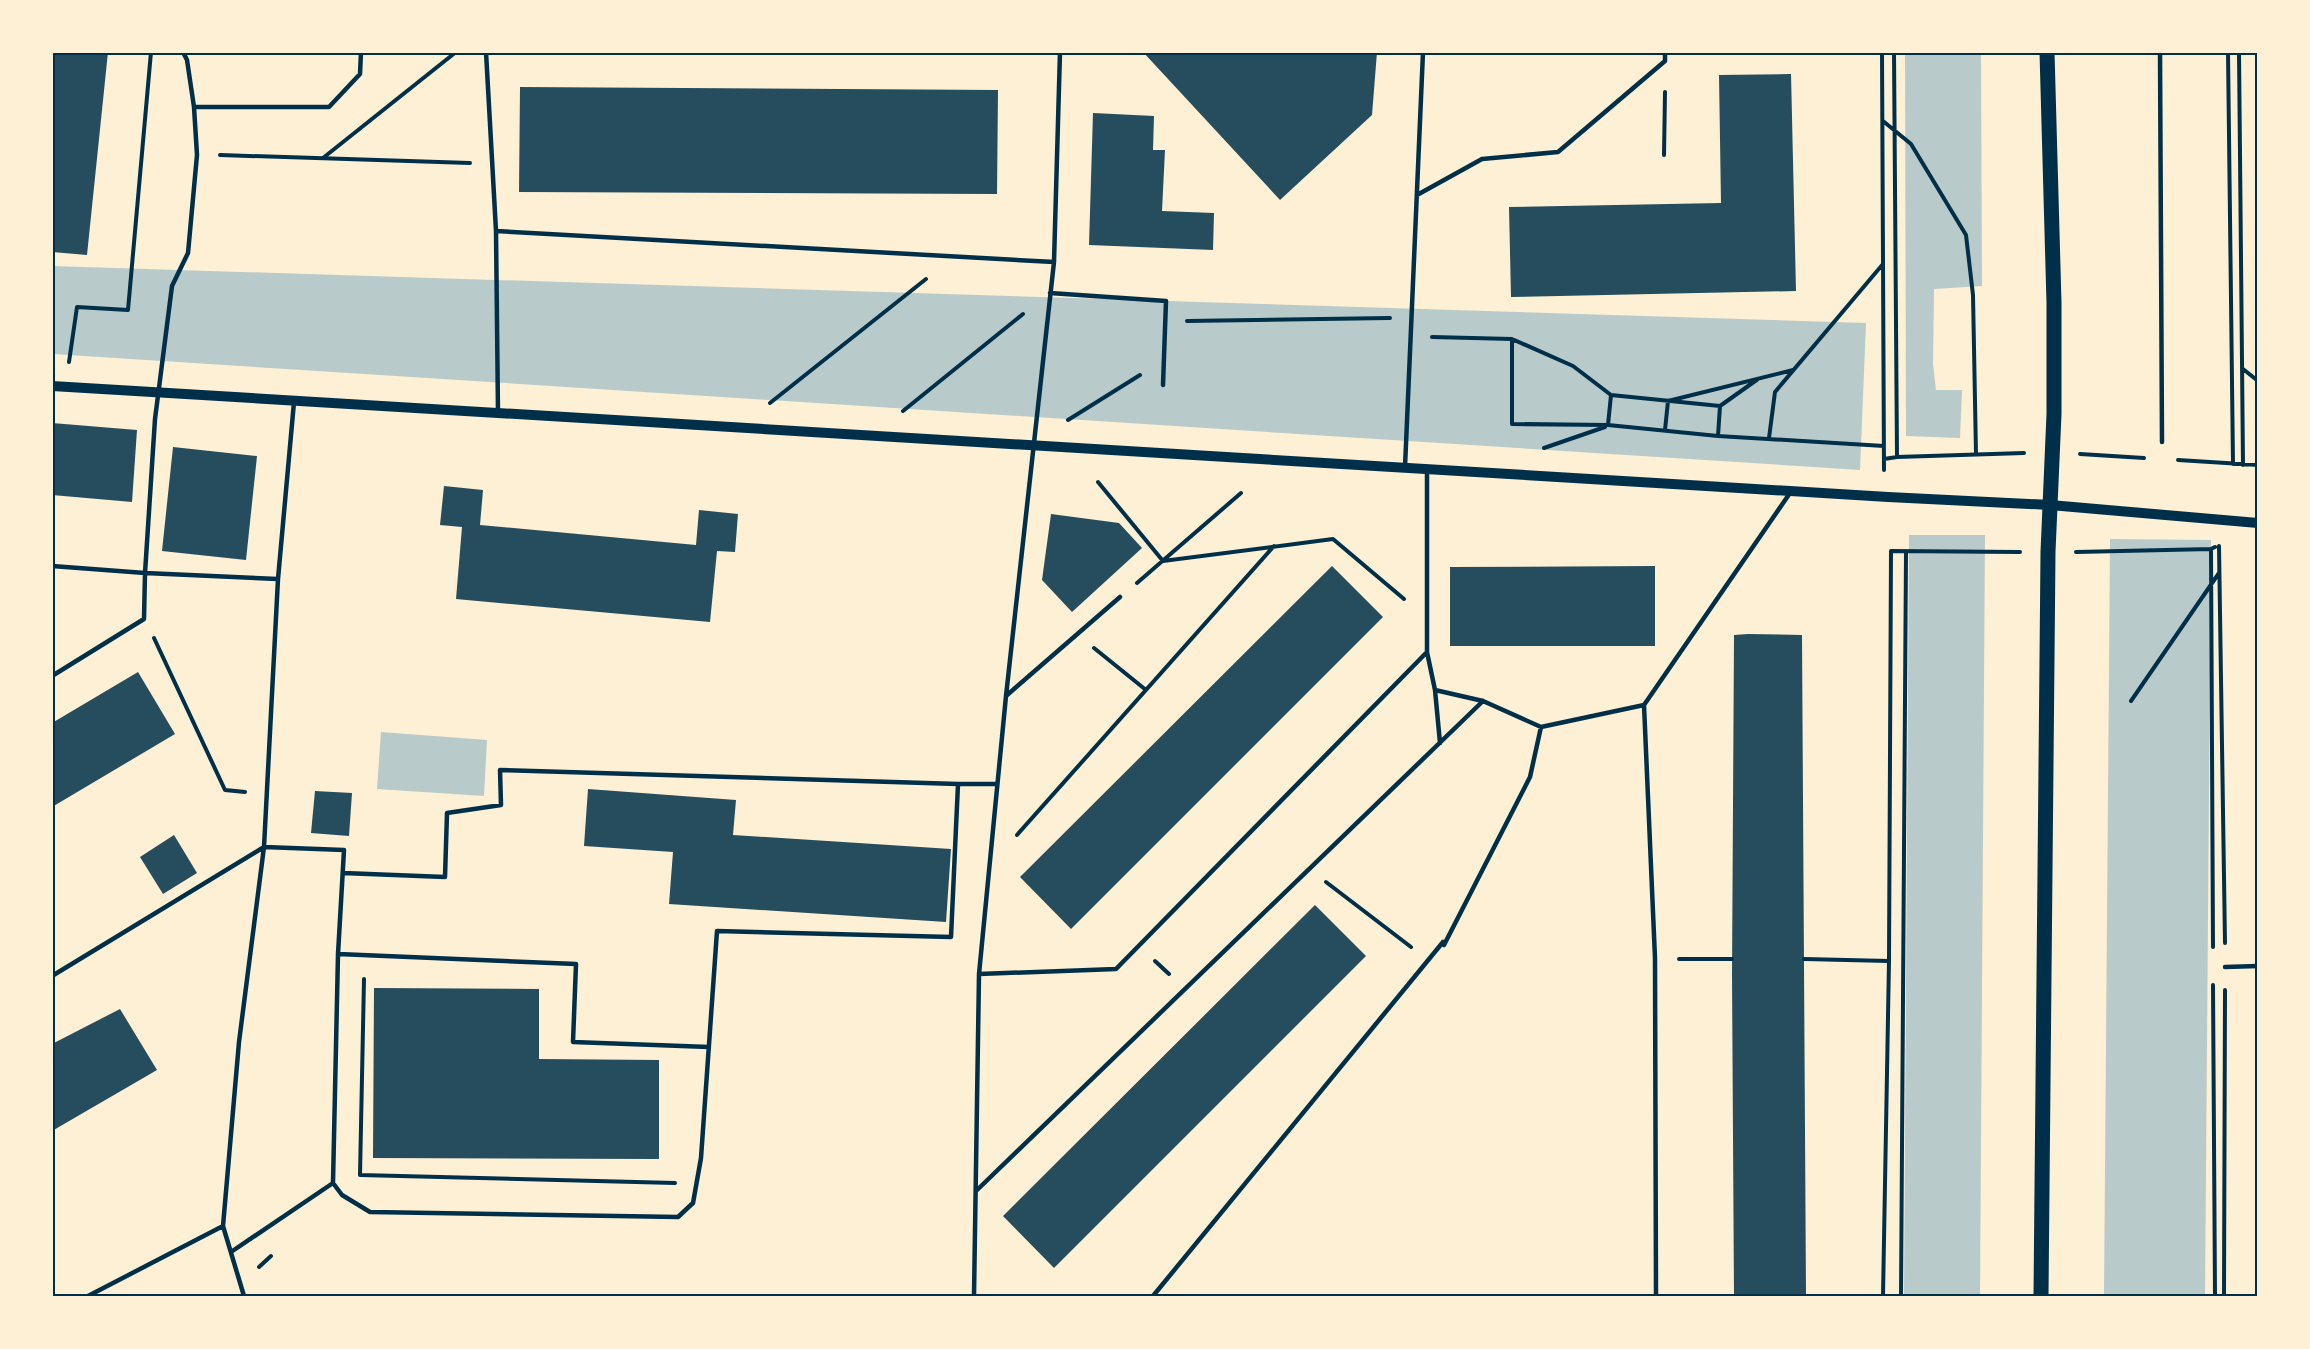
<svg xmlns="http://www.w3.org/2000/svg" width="2310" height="1349" font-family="'Fira Sans',sans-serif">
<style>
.green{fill:#b9caca}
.building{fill:#264d5e}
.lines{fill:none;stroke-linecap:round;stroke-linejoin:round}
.path{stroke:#003049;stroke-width:4}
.service{stroke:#003049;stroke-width:4.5}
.tertiary{stroke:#003049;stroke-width:10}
.primary{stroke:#003049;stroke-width:15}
.neatline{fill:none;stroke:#003049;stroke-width:2}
</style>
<rect width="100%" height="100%" fill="#fdf0d5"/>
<path class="green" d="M 1905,53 L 1981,53 L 1982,286 L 1934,289 L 1933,364 L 1936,390 L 1962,390 L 1960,438 L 1906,436 Z
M 52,266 L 1866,323 L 1860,470 L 53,354 Z
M 1909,535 L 1985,535 L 1980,1296 L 1904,1296 Z
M 2110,539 L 2211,540 L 2205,1296 L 2104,1296 Z
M 381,732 L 487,740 L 484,796 L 377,789 Z"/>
<path class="building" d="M 52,52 L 108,52 L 87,255 L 52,252 Z
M 1143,52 L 1377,52 L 1372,115 L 1280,200 Z
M 1791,74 L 1796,291 L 1511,297 L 1509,207 L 1721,203 L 1719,75 Z
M 520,87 L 998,90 L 997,194 L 519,192 Z
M 1093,113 L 1154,116 L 1153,150 L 1165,150 L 1162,211 L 1214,213 L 1213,250 L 1089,245 Z
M 52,423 L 137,430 L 132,502 L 52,495 Z
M 173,447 L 257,456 L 246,560 L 162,551 Z
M 444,486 L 483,490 L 480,525 L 696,545 L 699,510 L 738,514 L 735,552 L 717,551 L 710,622 L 456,599 L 462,527 L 440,525 Z
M 1051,514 L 1119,523 L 1142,548 L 1072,612 L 1042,580 Z
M 1332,566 L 1383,617 L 1071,929 L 1020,877 Z
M 1655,566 L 1655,646 L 1450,646 L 1450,567 Z
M 1748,634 L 1802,635 L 1806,1296 L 1734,1296 L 1732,974 L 1734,635 Z
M 138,672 L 175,734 L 52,807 L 52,723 Z
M 588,789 L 736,800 L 733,835 L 951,849 L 946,922 L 669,904 L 673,852 L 584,846 Z
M 315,791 L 352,793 L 349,836 L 311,833 Z
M 174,835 L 197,873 L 163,894 L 140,857 Z
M 1315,905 L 1366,956 L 1054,1268 L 1003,1216 Z
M 374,988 L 539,989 L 539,1059 L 659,1060 L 659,1159 L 373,1158 Z
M 120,1009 L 157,1070 L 52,1131 L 52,1044 Z"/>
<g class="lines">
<path class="path" d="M 1882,52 L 1884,470
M 1894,52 L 1897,457
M 2228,52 L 2233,464
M 2239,52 L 2243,465
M 1883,121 L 1911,144 L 1966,235 L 1973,295 L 1976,454
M 220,155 L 470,163
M 1664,155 L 1665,92
M 323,158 L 456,52
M 1187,321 L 1390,318
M 1432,337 L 1512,339 L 1573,366 L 1611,395 L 1720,406 L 1758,379
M 1512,339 L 1512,424 L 1608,425 L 1718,436 L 1884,446
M 69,362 L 77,307 L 128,310 L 151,52
M 2243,369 L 2258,381
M 770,403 L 926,279
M 903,411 L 1023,314
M 1068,420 L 1140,375
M 1608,425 L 1611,395
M 1665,430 L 1668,401 L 1793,370
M 1718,436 L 1720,406
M 1769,438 L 1775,392 L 1883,264
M 1544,448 L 1605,427
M 2080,454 L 2144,458
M 1884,459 L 1897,457 L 2024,453
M 2178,460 L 2258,465
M 1098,482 L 1163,561 L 1333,539 L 1404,599
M 2219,546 L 2225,943
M 2211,549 L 2213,947
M 2076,552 L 2211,549 L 2215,547
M 1137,583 L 1241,493
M 154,638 L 225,790 L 245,792
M 1094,648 L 1146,690
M 2131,701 L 2219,573
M 1017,835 L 1274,546
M 1326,882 L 1411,947
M 1679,959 L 1732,959
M 1804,959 L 1889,961
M 1155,961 L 1169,974
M 364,979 L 360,1175 L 675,1183
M 2213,985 L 2215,1296
M 259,1267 L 271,1256
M 1883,1296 L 1889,961 L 1891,551 L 2020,552
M 1901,1296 L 1906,552
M 2224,1296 L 2225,990"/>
<path class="service" d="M 486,52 L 496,231 L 498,413
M 2160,52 L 2162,442
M 194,107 L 329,107 L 360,74 L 361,52
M 1417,195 L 1482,159 L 1558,152 L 1665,61 L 1665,52
M 496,231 L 1054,262
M 1050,293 L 1166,301 L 1163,385
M 1405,467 L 1423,52
M 52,566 L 145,573 L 155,419 L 172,286 L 188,253 L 197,155 L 194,107 L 187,60 L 183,52
M 1427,652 L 1435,690 L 1483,701 L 1541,727 L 1644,705
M 52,676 L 144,619 L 145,573 L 278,579
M 1435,690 L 1440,743
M 1006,696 L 1120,597
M 958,784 L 997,784
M 338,954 L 576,964 L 573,1042 L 709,1047
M 2225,967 L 2258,966
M 979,974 L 1116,969 L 1427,652 L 1427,469
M 52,976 L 264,847 L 344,850 L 338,954 L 333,1183 L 231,1252
M 333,1183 L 342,1195 L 370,1212 L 678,1217 L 693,1203 L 701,1158 L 717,931 L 951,937 L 958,784 L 500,770 L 501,805 L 447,813 L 445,877 L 343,873
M 976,1191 L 1483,701
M 88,1296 L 223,1226
M 244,1296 L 223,1226 L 239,1042 L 264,847 L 278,579 L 294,402
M 974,1296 L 979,974 L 1006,696 L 1054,262 L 1060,52
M 1153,1296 L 1443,942 L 1444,945 L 1530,777 L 1541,727
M 1656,1296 L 1655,958 L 1644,705 L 1790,493"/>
<path class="tertiary" d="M 52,386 L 1888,497 L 2050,505 L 2258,523"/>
<path class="primary" d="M 2041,1296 L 2048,552 L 2054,414 L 2054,303 L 2047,52"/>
</g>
<rect width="2310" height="1349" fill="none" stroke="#fdf0d5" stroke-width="108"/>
<rect x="54" y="54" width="2202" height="1241" class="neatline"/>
</svg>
